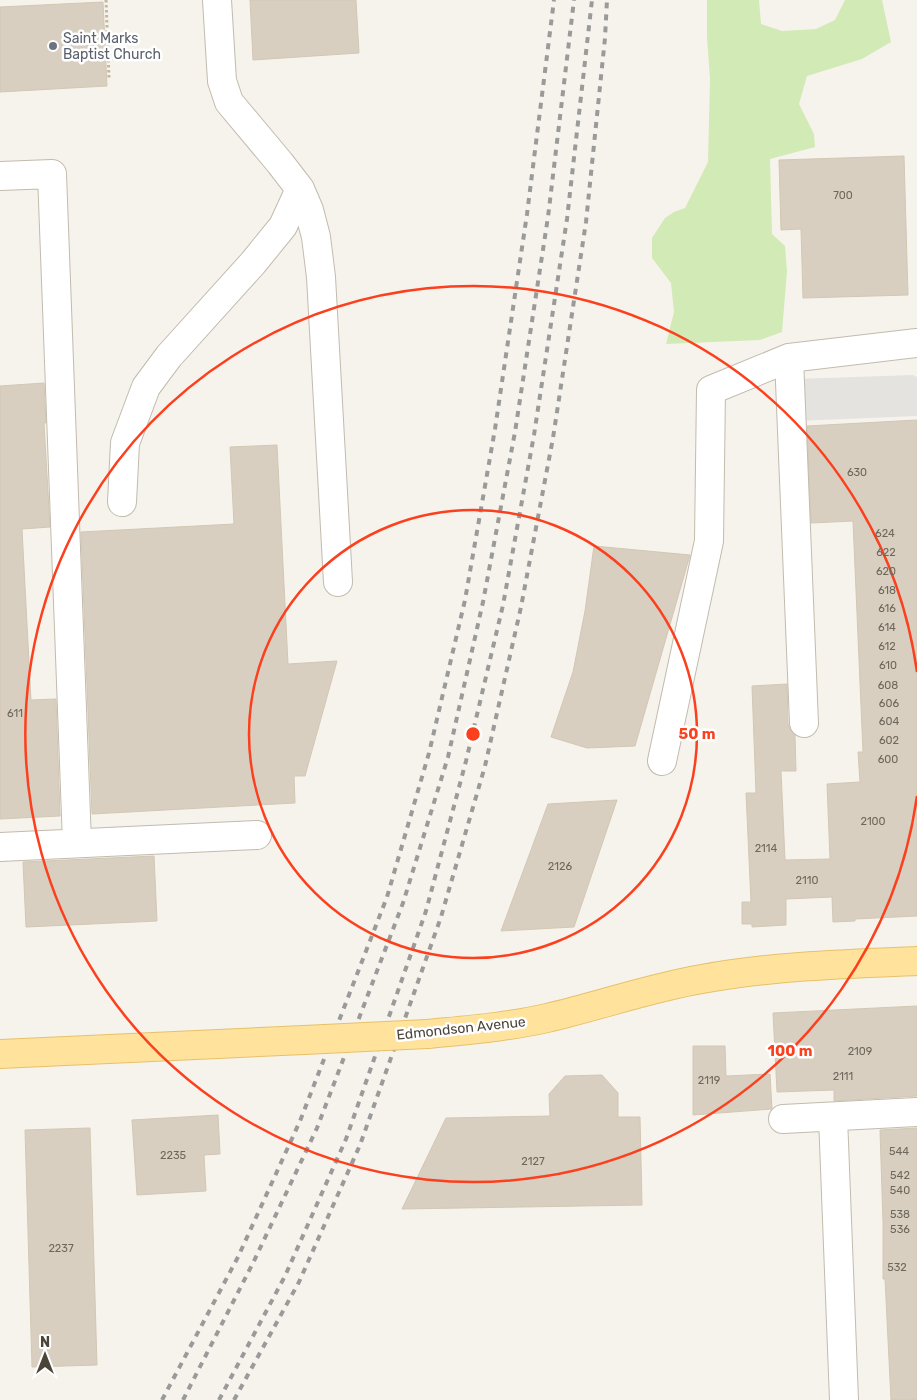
<svg xmlns="http://www.w3.org/2000/svg" width="917" height="1400" font-family="Rubik,sans-serif">
<style>
.green{fill:#d2eab5}
.parking{fill:#e5e3e0}
.building{fill:#d8cfc1;stroke:#d3c7b4}
.lines{fill:none;stroke-linecap:round;stroke-linejoin:round}
.minor-casing{stroke:#c2bbae;stroke-width:30}
.major-casing{stroke:#e6c16a;stroke-width:30}
.path{stroke:#c4b79f;stroke-width:3;stroke-dasharray:2.5 2.5;stroke-linecap:butt}
.minor{stroke:#fff;stroke-width:28}
.major{stroke:#ffe39c;stroke-width:28}
.rail{stroke:#9a9a9a;stroke-width:4;stroke-dasharray:6 6;stroke-linecap:butt}
.major-bridge-casing{stroke:#e6c16a;stroke-width:30;stroke-linecap:butt}
.major-bridge{stroke:#ffe39c;stroke-width:28}
.ring{fill:none;stroke:#fc3f1d;stroke-width:2.5}
.worship-dot{fill:#6b7280;stroke:#fff;stroke-width:2}
.labels{text-anchor:middle;stroke-width:5;stroke-linejoin:round;paint-order:stroke}
.number-label{font-size:11px;fill:#6e675b}
.worship-label{font-size:14px;fill:#5b616d;stroke:#fff;text-anchor:start}
.street-label{font-size:14px;fill:#4b4439;stroke:#fff}
.centre{fill:#fc3f1d;stroke:#fff;stroke-width:2.5}
.ring-label{font-size:15px;text-anchor:middle;font-weight:bold;fill:#fc3f1d;stroke:#fff;stroke-width:5;stroke-linejoin:round;paint-order:stroke}
</style>
<rect width="100%" height="100%" fill="#f6f3ec"/>
<path class="green" d="M 707,0 L 759,0 L 761,24 L 782,31 L 816,29 L 835,20 L 845,0 L 882,0 L 891,42 L 862,59 L 807,76 L 799,104 L 814,134 L 815,147 L 770,159 L 772,234 L 785,246 L 787,271 L 782,332 L 760,340 L 666,344 L 674,312 L 671,283 L 652,258 L 652,238 L 665,218 L 674,212 L 685,208 L 708,162 L 710,79 L 707,37 Z"/>
<path class="parking" d="M 913,375 L 917,377 L 917,416 L 797,421 L 795,379 Z"/>
<path class="building" d="M 250,0 L 356,0 L 359,53 L 253,60 Z
M 103,2 L 107,86 L 0,92 L 0,7 Z
M 904,156 L 908,295 L 803,298 L 801,229 L 781,230 L 779,160 Z
M 44,383 L 46,423 L 44,423 L 50,527 L 22,529 L 31,700 L 56,699 L 60,816 L 0,819 L 0,386 Z
M 917,420 L 917,916 L 855,919 L 855,921 L 833,922 L 832,897 L 786,899 L 786,925 L 752,927 L 752,924 L 742,924 L 742,902 L 751,902 L 746,793 L 756,793 L 752,686 L 787,684 L 788,724 L 791,731 L 795,735 L 796,771 L 781,771 L 785,860 L 830,859 L 827,784 L 860,782 L 858,752 L 863,752 L 853,521 L 811,523 L 807,426 Z
M 277,445 L 288,664 L 337,661 L 305,776 L 294,776 L 295,803 L 92,814 L 81,532 L 234,524 L 230,447 Z
M 594,546 L 690,555 L 635,746 L 587,748 L 551,737 L 573,672 L 585,611 Z
M 617,800 L 574,927 L 501,931 L 548,804 Z
M 154,856 L 157,921 L 26,927 L 23,862 Z
M 917,1006 L 917,1096 L 834,1101 L 834,1090 L 777,1092 L 773,1013 Z
M 693,1046 L 725,1046 L 726,1076 L 770,1074 L 772,1109 L 693,1115 Z
M 602,1075 L 618,1093 L 618,1117 L 640,1117 L 642,1205 L 402,1209 L 446,1118 L 550,1116 L 549,1094 L 565,1076 Z
M 218,1115 L 220,1154 L 204,1155 L 206,1191 L 137,1195 L 132,1120 Z
M 90,1128 L 97,1365 L 32,1367 L 25,1130 Z
M 917,1128 L 917,1400 L 891,1400 L 885,1279 L 883,1279 L 883,1222 L 880,1130 Z"/>
<g class="lines">
<g class="minor-casing">
<path id="minor" d="M 217,0 L 222,81 L 229,102 L 280,163 L 300,189 L 309,210 L 316,237 L 321,277 L 338,582
M 0,176 L 52,174 L 77,843
M 789,358 L 804,723
M 122,502 L 125,443 L 146,387 L 169,356 L 253,263 L 283,226 L 300,189
M 662,761 L 709,541 L 711,390 L 789,358 L 917,343
M 0,847 L 257,835
M 833,1117 L 844,1400
M 783,1119 L 917,1112"/>
</g>
<g class="major-casing">
<path id="major" d="M 427,1034 C 467,1030 508,1027 547,1018 C 599,1006 649,988 702,979 C 773,966 845,964 917,961
M 0,1054 L 304,1040"/>
</g>
<path class="path" d="M 106,0 L 109,78"/>
<use href="#minor" class="minor"/>
<use href="#major" class="major"/>
<path class="rail" d="M 162,1400 L 238,1257 L 300,1121 L 387,897 L 429,753 L 465,600 L 495,429 L 527,214 L 554,0
M 183,1400 L 253,1263 L 317,1128 L 403,903 L 448,757 L 483,602 L 515,432 L 548,217 L 574,0
M 219,1400 L 285,1276 L 346,1139 L 426,911 L 466,761 L 503,605 L 534,435 L 567,219 L 592,0
M 234,1400 L 299,1282 L 360,1145 L 441,917 L 485,766 L 521,607 L 553,438 L 586,222 L 605,38 L 607,0"/>
<g class="major-bridge-casing">
<path id="major-bridge" d="M 304,1040 L 427,1034"/>
</g>
<use href="#major-bridge" class="major-bridge"/>
</g>
<g class="ring">
<circle cx="473" cy="734" r="224"/>
<path d="M917 796A448 448 0 1 1 917 672"/>
</g>
<circle class="worship-dot" cx="53" cy="46" r="5"/>
<g class="labels">
<g class="number-label">
<text x="843" y="199">700</text>
<text x="857" y="476">630</text>
<text x="885" y="537">624</text>
<text x="886" y="556">622</text>
<text x="886" y="575">620</text>
<text x="887" y="594">618</text>
<text x="887" y="612">616</text>
<text x="887" y="631">614</text>
<text x="887" y="650">612</text>
<text x="888" y="669">610</text>
<text x="888" y="689">608</text>
<text x="889" y="707">606</text>
<text x="15" y="717">611</text>
<text x="889" y="725">604</text>
<text x="889" y="744">602</text>
<text x="888" y="763">600</text>
<text x="873" y="825">2100</text>
<text x="766" y="852">2114</text>
<text x="560" y="870">2126</text>
<text x="807" y="884">2110</text>
<text x="860" y="1055">2109</text>
<text x="843" y="1080">2111</text>
<text x="709" y="1084">2119</text>
<text x="899" y="1155">544</text>
<text x="173" y="1159">2235</text>
<text x="533" y="1165">2127</text>
<text x="900" y="1179">542</text>
<text x="900" y="1194">540</text>
<text x="900" y="1218">538</text>
<text x="900" y="1233">536</text>
<text x="61" y="1252">2237</text>
<text x="897" y="1271">532</text>
</g>
<g class="worship-label">
<text x="63" y="43">Saint Marks<tspan x="63" dy="16">Baptist Church</tspan></text>
</g>
<g class="street-label">
<text transform="translate(461 1028) rotate(-6)" y="5">Edmondson Avenue</text>
</g>
</g>
<circle cx="473" cy="734" r="8" class="centre"/>
<g class="ring-label">
<text x="697" y="739">50 m</text>
<text x="790" y="1056">100 m</text>
</g>
<g transform="translate(45 1355)" stroke="#ffffff" stroke-width="4" paint-order="stroke">
<path d="M0-4L9 19L0 12L-9 19Z" fill="#4b4439"/>
<text y="-8" font-size="14" font-weight="bold" text-anchor="middle" fill="#4b4439">N</text>
</g>
</svg>
